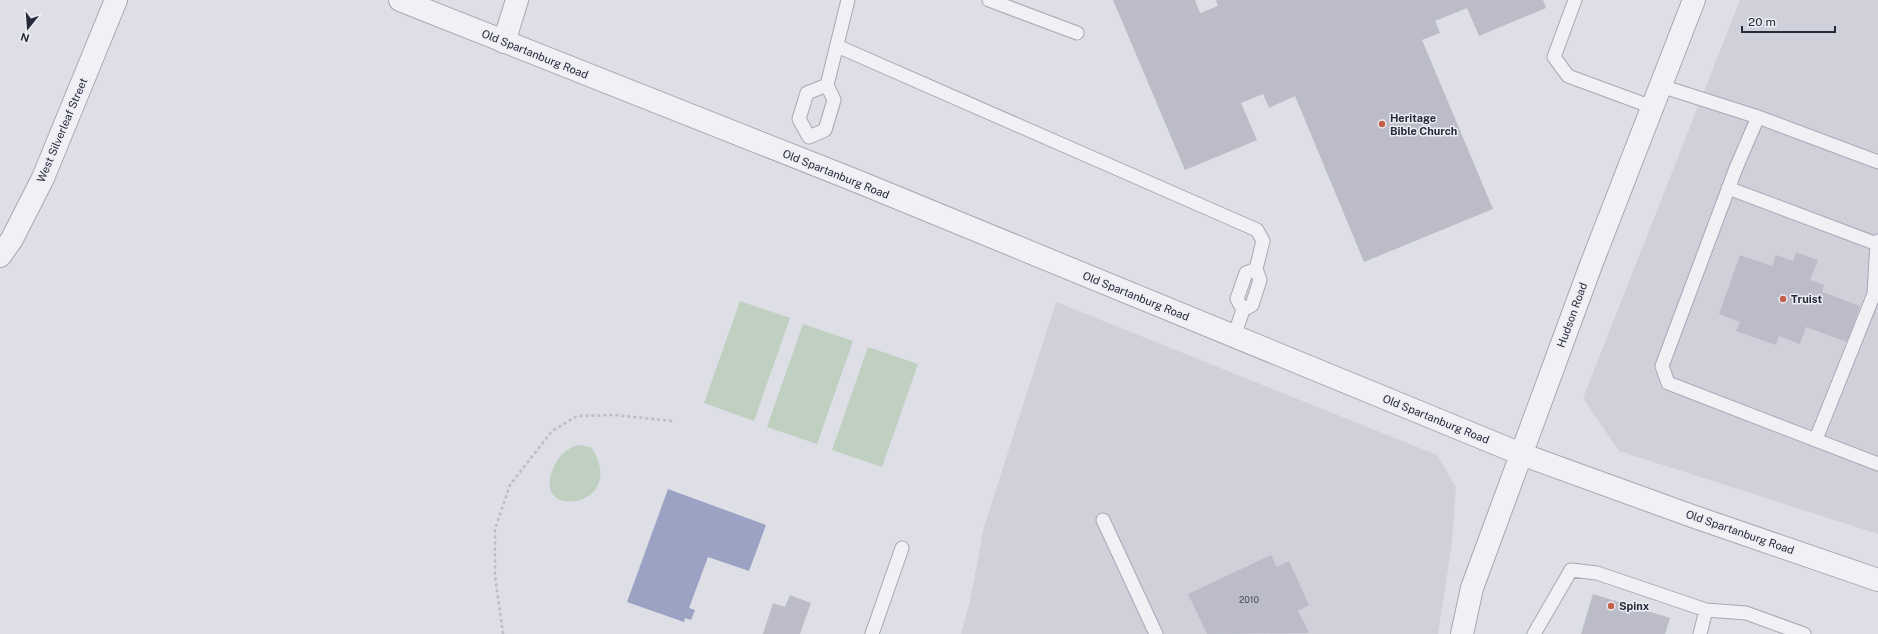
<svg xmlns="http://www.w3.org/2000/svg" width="1878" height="634" font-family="'Public Sans',sans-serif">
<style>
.built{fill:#d0d0db}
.green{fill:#bfcfc0}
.water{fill:#9ba2c3}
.building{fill:#bbbcc8}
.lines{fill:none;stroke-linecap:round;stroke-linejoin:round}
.service-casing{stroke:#a7a8b3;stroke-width:15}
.minor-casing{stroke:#a7a8b3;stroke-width:24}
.tertiary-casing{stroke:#a7a8b3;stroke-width:24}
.path{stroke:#bcbcc5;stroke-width:2.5;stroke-dasharray:3 3;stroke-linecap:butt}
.service{stroke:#f0f0f5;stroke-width:13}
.minor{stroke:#f0f0f5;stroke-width:22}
.tertiary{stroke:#f0f0f5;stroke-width:22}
.poi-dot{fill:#c2604c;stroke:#ededf4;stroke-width:1.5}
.labels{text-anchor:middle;stroke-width:3;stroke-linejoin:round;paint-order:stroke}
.number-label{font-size:9px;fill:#4d4e5e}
.street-label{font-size:11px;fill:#28293b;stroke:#ededf4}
.poi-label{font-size:11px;font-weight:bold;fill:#28293b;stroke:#ededf4;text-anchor:start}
</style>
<rect width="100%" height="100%" fill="#dddee6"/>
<path class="built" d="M 1740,0 L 1878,0 L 1878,534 L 1619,451 L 1583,398 Z
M 1056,302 L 1437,455 L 1456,487 L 1452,543 L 1438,634 L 961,634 L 970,601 L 984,527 Z"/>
<path class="green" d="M 740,301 L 790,318 L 754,421 L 704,403 Z
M 803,324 L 853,341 L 817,444 L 767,427 Z
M 868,347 L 918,364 L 882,467 L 832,450 Z
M 578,445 L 591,447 C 631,507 530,522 553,469 C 558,457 565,449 578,445 Z"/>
<path class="water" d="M 668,489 L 766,525 L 749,571 L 708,557 L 689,608 L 695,610 L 691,620 L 685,618 L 684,622 L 627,602 Z"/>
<path class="building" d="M 1113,0 L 1195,0 L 1200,13 L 1218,6 L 1216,0 L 1543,0 L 1546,8 L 1479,36 L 1467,8 L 1435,21 L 1440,33 L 1422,40 L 1493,209 L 1364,262 L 1295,96 L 1269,108 L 1263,94 L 1241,103 L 1257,140 L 1185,170 Z
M 1796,252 L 1818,260 L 1810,280 L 1824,285 L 1822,292 L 1860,306 L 1847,342 L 1806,327 L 1800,344 L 1779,336 L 1776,345 L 1736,331 L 1740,322 L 1719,314 L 1740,255 L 1772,266 L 1776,255 L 1793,261 Z
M 1271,555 L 1277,567 L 1289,561 L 1309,605 L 1298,611 L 1309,633 L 1207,634 L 1188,594 Z
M 1593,594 L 1670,618 L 1665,634 L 1581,634 Z
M 790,595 L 811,603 L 800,634 L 763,634 L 773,603 L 785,607 Z"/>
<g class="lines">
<g class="service-casing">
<path id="service" d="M 989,0 L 1077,33
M 1575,0 L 1554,57 L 1568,76 L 1652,107
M 837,46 L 1257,230 L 1263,241 L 1256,269 L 1260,280 L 1252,305 L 1243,310 L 1237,299 L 1246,273 L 1256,269
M 827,85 L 807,93 L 799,119 L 809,137 L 825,130 L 834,100 L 827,85 L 848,0
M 1661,86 L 1758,117
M 1878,162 L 1758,117 L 1736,168 L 1662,366 L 1668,383 L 1878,464
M 1728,188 L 1877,244 L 1878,241
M 1234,336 L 1243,310
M 1816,439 L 1874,294 L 1877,244
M 1103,520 L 1156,634
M 872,634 L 902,548
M 1534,634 L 1571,570 L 1597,573 L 1706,610 L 1746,613 L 1804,634
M 1700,634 L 1706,610"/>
</g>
<g class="minor-casing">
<path id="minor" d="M 504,42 L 517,0
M 0,256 L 12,239 L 43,178 L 116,0"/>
</g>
<g class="tertiary-casing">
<path id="tertiary" d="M 400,0 L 859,182 L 1521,454 L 1692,516 L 1878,580
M 1462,634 L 1472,588 L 1591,265 L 1694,0"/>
</g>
<path class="path" d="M 503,634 L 495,576 L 495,529 L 510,485 L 552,431 L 577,416 L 615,415 L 672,421"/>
<use href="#service" class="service"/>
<use href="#minor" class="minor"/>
<use href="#tertiary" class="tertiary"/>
</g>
<g class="poi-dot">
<circle cx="1382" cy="124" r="4"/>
<circle cx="1783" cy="299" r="4"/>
<circle cx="1611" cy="606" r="4"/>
</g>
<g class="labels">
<g class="number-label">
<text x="1249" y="603">2010</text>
</g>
<g class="street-label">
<text transform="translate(535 54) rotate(22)" y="4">Old Spartanburg Road</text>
<text transform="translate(62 130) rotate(-67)" y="4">West Silverleaf Street</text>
<text transform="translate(836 174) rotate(22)" y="4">Old Spartanburg Road</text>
<text transform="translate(1136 296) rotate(22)" y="4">Old Spartanburg Road</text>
<text transform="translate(1572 315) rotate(-70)" y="4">Hudson Road</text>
<text transform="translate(1436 419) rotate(22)" y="4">Old Spartanburg Road</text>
<text transform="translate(1740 532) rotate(19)" y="4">Old Spartanburg Road</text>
</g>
<g class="poi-label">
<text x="1390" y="122">Heritage<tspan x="1390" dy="13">Bible Church</tspan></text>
<text x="1791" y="303">Truist</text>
<text x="1619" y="610">Spinx</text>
</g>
</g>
<g transform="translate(28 28) rotate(197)" stroke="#ededf4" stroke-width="3" paint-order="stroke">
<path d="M0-3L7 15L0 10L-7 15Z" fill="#28293b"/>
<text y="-6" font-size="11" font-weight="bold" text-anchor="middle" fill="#28293b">N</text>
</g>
<path d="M1742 26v6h93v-6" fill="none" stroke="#28293b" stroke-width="2"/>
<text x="1748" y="26" font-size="12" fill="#28293b" stroke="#ededf4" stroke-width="3" paint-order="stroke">20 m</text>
</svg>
